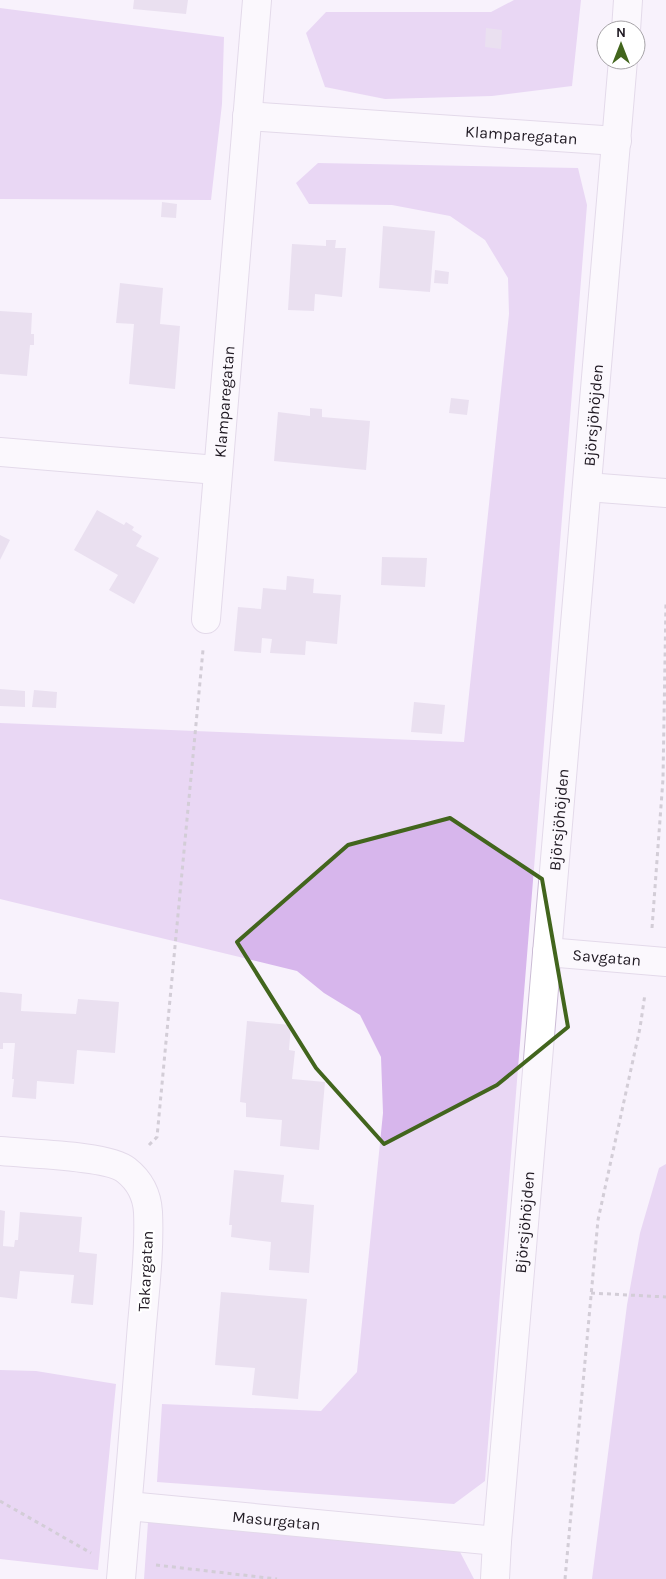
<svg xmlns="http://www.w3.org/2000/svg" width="666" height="1579" font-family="Karla,sans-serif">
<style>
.green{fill:#d7b6ec}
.building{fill:#d9cae3}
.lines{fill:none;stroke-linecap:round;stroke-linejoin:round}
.minor-casing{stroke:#cbbcd5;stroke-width:30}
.path{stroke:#a6a0aa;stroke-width:3;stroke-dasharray:4 4;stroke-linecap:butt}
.minor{stroke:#fff;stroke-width:28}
.marked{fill:none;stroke:#42651d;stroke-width:4;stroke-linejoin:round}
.labels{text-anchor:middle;stroke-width:4.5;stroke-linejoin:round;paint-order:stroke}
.street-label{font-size:16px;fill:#201a23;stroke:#fff}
</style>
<rect width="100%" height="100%" fill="#f8f2fc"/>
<path class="green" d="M 514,0 L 581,0 L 572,86 L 492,96 L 385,99 L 325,87 L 306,33 L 326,12 L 491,12 Z
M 0,8 L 224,37 L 222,104 L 211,200 L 0,199 Z
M 318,163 L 578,168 L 587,205 L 485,1481 L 454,1504 L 157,1482 L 162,1404 L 321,1411 L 357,1372 L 383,1113 L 381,1057 L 360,1015 L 324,993 L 297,971 L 0,899 L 0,723 L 464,742 L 509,314 L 508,278 L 485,240 L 450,216 L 392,205 L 309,204 L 296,183 Z
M 666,1164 L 666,1579 L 592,1579 L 627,1305 L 640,1233 L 659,1168 Z
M 0,1370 L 36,1371 L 116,1384 L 98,1570 L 0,1559 Z
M 148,1522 L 459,1550 L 474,1579 L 144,1579 Z"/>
<path class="building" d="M 134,0 L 188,0 L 186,14 L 133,9 Z
M 486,28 L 502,30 L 501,49 L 485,47 Z
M 162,202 L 177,204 L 176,218 L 161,217 Z
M 383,226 L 435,231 L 430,292 L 379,288 Z
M 326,240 L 336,240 L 335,248 L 346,248 L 342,297 L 315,294 L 314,311 L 288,310 L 292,244 L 326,246 Z
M 435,270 L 449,272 L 448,284 L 434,283 Z
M 120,283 L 163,288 L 160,324 L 180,326 L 175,389 L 129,384 L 134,324 L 116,323 Z
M 0,311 L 32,313 L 31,334 L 34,334 L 34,345 L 30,345 L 27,376 L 0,374 Z
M 451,398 L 469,400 L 467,415 L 449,413 Z
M 310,408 L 322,409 L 322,417 L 370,421 L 366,470 L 274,461 L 278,412 L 310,416 Z
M 97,510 L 124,525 L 126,522 L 134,527 L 132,530 L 142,536 L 136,546 L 159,558 L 134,604 L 109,590 L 118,575 L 74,550 Z
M 0,535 L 10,540 L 0,560 Z
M 382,557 L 427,558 L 425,587 L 381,585 Z
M 287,576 L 314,579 L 313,593 L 341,595 L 337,644 L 306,641 L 305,655 L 270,653 L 272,639 L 262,638 L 261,653 L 234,651 L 238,607 L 261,609 L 263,588 L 286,590 Z
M 0,689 L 25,691 L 25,707 L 0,706 Z
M 34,690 L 57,692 L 56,708 L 32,707 Z
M 414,702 L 445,705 L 442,734 L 411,732 Z
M 0,992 L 22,994 L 21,1011 L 76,1014 L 78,999 L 119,1002 L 115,1053 L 77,1050 L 74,1084 L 37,1081 L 36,1099 L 12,1097 L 14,1079 L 12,1079 L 15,1043 L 3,1043 L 3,1049 L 0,1049 Z
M 247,1021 L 291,1025 L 289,1050 L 295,1051 L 292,1079 L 325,1082 L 319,1150 L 280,1146 L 282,1120 L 246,1117 L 246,1103 L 240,1102 Z
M 234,1170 L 284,1175 L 281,1202 L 314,1205 L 309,1273 L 269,1270 L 271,1242 L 231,1237 L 232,1225 L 229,1225 Z
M 0,1210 L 5,1211 L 3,1246 L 14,1247 L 15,1240 L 18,1240 L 20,1212 L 82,1217 L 79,1252 L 97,1254 L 93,1305 L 71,1303 L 74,1275 L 20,1271 L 17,1299 L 0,1297 Z
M 221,1292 L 307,1299 L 298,1399 L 252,1395 L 255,1368 L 215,1365 Z"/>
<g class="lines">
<g class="minor-casing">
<g id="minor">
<path d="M 626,30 L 628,0"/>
<path id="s1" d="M 247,116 L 617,141"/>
<path d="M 0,452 L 217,470"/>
<path d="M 587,487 L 666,493"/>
<path id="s2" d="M 206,619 L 257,0"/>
<path id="s3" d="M 547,952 L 666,962"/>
<path d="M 0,1151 C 27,1154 108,1155 126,1170 C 140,1181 147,1195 148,1212 C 150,1253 144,1297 141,1337 C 135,1418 128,1498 121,1579"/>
<path id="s4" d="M 128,1506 L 497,1541"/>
<path id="s5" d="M 495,1579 L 497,1541 L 623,60"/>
</g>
</g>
<path class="path" d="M 652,928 L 663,779 L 666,602
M 149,1145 L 157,1137 L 203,650
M 591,1293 L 666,1297
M 0,1501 L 91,1553
M 156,1565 L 277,1579
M 565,1579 L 598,1220 L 640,1028 L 645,994"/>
<use href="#minor" class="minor"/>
</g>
<path d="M0 0H666V1579H0ZM 450,818 L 542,879 L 568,1027 L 497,1085 L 384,1144 L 316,1068 L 237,942 L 348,845 Z" fill="#f8f2fc" fill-opacity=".55" fill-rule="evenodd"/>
<path class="marked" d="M 450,818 L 542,879 L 568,1027 L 497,1085 L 384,1144 L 316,1068 L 237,942 L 348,845 Z"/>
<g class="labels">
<g class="street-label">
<text dy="6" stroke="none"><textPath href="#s1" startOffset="275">Klamparegatan</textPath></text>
<text dy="6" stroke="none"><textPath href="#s2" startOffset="218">Klamparegatan</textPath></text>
<text dy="6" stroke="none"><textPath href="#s5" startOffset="1168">Björsjöhöjden</textPath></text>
<text dy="6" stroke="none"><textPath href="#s5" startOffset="762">Björsjöhöjden</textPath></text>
<text dy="6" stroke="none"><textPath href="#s3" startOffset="60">Savgatan</textPath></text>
<text dy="6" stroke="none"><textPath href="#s5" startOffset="358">Björsjöhöjden</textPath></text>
<text transform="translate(145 1271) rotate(-87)" y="6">Takargatan</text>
<text dy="6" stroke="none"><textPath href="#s4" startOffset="149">Masurgatan</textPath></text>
</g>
</g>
<g transform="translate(621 45)"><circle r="24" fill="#ffffff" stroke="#a6a3a7"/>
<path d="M0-4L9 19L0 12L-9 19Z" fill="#42651d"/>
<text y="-8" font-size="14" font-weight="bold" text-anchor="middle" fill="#201a23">N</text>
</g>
</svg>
